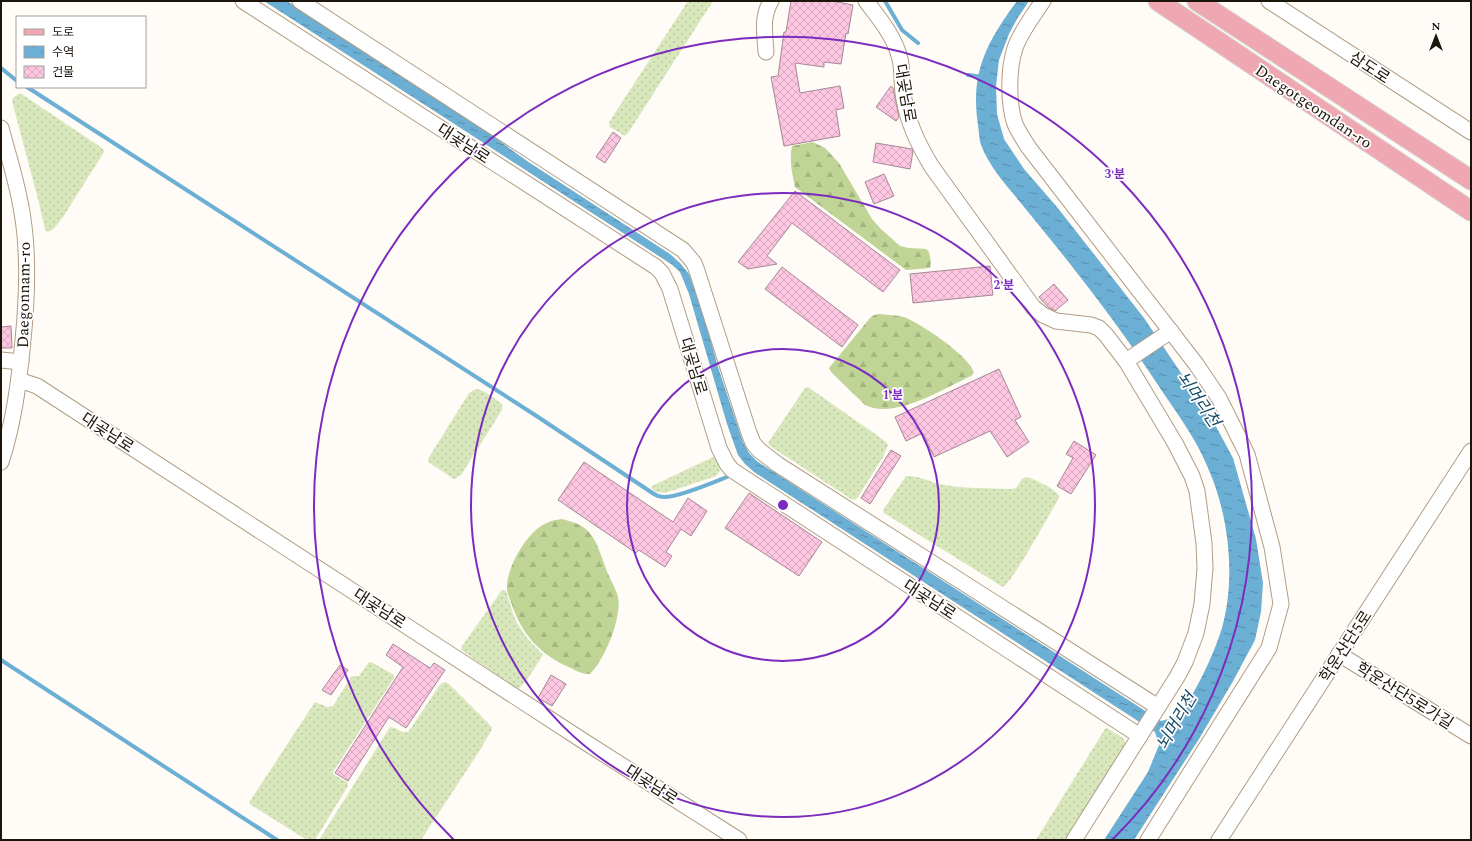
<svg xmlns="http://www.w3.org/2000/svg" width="1472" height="841" font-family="Spectral,'Noto Sans KR',serif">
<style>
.grass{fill:url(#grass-dots)}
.forest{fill:url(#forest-firs)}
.water{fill:url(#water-ripples)}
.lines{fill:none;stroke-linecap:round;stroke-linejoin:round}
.stream{stroke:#6cafd5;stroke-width:4}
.building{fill:url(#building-cross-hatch);stroke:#a58795}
.minor-casing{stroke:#b19d85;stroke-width:17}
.major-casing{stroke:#d6d5d3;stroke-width:21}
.minor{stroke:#fff;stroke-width:15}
.major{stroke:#efa7b2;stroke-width:19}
.ring{fill:none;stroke:#7b2cbf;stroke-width:2}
.labels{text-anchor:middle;stroke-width:3.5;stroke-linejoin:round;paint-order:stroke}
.street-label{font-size:16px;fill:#1c150b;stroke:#fff}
.water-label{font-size:17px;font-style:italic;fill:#174d67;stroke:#fff}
.centre{fill:#7b2cbf;stroke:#fff;stroke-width:2}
.ring-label{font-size:12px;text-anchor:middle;font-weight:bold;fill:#7b2cbf;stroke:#fff;stroke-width:3.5;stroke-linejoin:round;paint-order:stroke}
</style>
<defs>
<pattern id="grass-dots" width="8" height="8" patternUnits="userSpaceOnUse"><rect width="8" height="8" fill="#d9e7bd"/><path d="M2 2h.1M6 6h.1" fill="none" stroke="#bac5a1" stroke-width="1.8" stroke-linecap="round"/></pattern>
<pattern id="forest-firs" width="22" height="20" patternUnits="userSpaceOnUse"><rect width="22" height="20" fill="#c0d595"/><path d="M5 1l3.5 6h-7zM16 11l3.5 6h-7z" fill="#a4b67f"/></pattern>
<pattern id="water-ripples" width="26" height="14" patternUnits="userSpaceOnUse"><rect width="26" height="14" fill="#6cafd5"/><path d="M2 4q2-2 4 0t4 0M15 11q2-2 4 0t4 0" fill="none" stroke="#588dab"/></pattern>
<pattern id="building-cross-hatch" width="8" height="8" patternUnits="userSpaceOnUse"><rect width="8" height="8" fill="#fdc7e2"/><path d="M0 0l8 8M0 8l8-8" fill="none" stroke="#d8aac1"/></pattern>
</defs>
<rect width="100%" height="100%" fill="#fffbf6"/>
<!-- grass -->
<g class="grass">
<path d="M 688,1 L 713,1 L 628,133 L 625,136 L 610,127 L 609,123 L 611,119 Z"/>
<path d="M 20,93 L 99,146 L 103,149 L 104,152 L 63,217 C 59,222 54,231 47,232 L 45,229 L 38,199 L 12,101 L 13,98 Z"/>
<path d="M 808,387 L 885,441 L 888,445 L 883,457 L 858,497 L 855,500 L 851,499 L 770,446 L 768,443 L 805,388 Z"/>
<path d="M 476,389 C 484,389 495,399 502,404 L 502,410 L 461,475 L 455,479 L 452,478 L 430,463 L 428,461 L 428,459 L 469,393 Z"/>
<path d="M 713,457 L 717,461 L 720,471 L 716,476 L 665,493 L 656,492 L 651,488 L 652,486 Z"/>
<path d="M 906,476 C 917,475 928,481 939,484 C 963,489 988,488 1012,489 L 1016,488 L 1022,479 L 1026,477 C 1037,480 1051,487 1059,495 L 1058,500 C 1050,513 1012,583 1003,587 L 884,513 L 883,510 Z"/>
<path d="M 502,590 L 506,591 L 513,614 L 517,623 L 527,638 L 543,655 L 526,681 L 519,688 L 514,687 L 461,650 L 462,646 Z"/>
<path d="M 369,662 L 371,662 L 394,675 L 394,678 L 333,772 L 333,774 L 348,783 L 348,786 L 315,840 L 307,840 L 253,806 L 250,804 L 250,801 L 315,702 L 328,707 L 333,706 L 351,677 L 352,676 L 359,676 Z"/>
<path d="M 446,682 L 449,684 L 489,724 L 492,728 L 491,731 L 480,750 L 421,840 L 319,840 L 390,727 C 398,727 401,735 409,731 L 439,686 L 442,683 Z"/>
<path d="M 1107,728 L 1120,736 L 1125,740 L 1125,744 L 1092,799 L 1066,840 L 1036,840 L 1105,729 Z"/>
</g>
<!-- forest -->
<g class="forest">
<path d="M 813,142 L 825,148 L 839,163 L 872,219 L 881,229 L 900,246 L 909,248 L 926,249 L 929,252 L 931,262 L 930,268 L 906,270 L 795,187 C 792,173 789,160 792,146 Z"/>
<path d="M 879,314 C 887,315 896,315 904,317 C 920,323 971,357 974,373 L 971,376 C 943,389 894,420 865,405 L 831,372 L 829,368 L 870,318 L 874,315 Z"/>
<path d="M 562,519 C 593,526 595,539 605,566 C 608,576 615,586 618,597 C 622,618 605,659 590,674 C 581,675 572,668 564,665 C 538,652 521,632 512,605 C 510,600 508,595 507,590 C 506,575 515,557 523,545 C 534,530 543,521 562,519 Z"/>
</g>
<!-- water -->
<path class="water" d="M 264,1 L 287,1 L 490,134 L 527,161 L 670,254 L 680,263 L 689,274 L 701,305 L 718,367 L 743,442 L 749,453 L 758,462 L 1161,721 L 1179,716 C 1196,691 1213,657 1222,628 C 1236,578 1229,515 1208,468 C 1197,441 1179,416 1162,391 C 1130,342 1095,295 1059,250 C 1046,234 1033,218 1020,202 C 1006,185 989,166 981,145 C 979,139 979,131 978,125 C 970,72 987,42 1017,1 L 1029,1 L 1017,19 L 1009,34 L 999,60 L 996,86 L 997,114 L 1004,139 L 1024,169 L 1057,207 L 1144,318 L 1212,419 L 1233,458 L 1256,539 L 1263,583 L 1261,612 L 1255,640 L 1232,683 L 1199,739 L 1134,840 L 1104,840 L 1148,772 L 1159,745 L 1155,732 L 754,472 L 745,464 L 738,455 L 727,424 L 689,294 L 680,272 L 671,264 Z"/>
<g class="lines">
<!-- stream -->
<g class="stream">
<path d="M 885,1 L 902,30 L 918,43"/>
<path d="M 1,68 L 17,81"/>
<path d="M 968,75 L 983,77"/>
<path d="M 27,87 L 535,415 L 654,494 C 657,496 659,497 663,497 C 677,498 712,483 727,477"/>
<path d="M 1,660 L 277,840"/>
</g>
</g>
<!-- building -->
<g class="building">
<path d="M 791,1 L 832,1 L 853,5 L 848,34 L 846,33 L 841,64 L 824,62 L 824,67 L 795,63 L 800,93 L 840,86 L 844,108 L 836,110 L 840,136 L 784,146 L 771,77 L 778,76 L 784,32 L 786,32 Z"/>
<path d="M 891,86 L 893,88 L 899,117 L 896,121 L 876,107 Z"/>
<path d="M 613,132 L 621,138 L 605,163 L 596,157 Z"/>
<path d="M 876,143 L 912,149 L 913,151 L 910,169 L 873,162 Z"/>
<path d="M 884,174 L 894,196 L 874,204 L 865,182 Z"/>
<path d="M 795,191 L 900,270 L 883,292 L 792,223 L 767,256 L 777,264 L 748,269 L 738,262 Z"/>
<path d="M 990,266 L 993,295 L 913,303 L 910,274 Z"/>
<path d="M 782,267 L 858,325 L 842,347 L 765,289 Z"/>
<path d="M 1054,284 L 1068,300 L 1055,311 L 1048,307 L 1039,297 Z"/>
<path d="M 11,326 L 12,348 L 1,348 L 1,327 Z"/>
<path d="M 999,369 L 1021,417 L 1015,420 L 1029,442 L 1007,457 L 990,431 L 934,457 L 923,433 L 906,441 L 895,417 Z"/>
<path d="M 1074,441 L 1096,455 L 1071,494 L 1057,486 L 1073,458 L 1066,454 Z"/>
<path d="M 891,450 L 901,456 L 870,504 L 861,498 Z"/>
<path d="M 584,462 L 673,522 L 688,498 L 707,511 L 691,536 L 681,529 L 666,552 L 672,556 L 665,567 L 639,550 L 636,553 L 558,500 Z"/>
<path d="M 749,493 L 822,542 L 799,576 L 725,528 Z"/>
<path d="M 393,644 L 430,668 L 434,663 L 445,670 L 406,728 L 389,717 L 348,781 L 335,773 L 403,667 L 386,655 Z"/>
<path d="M 340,665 L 348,670 L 331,695 L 322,690 Z"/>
<path d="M 551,675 L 566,684 L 552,706 L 538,698 Z"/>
</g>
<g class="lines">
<!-- minor casing -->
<g class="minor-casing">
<g id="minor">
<path d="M 243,1 L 656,267 L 662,273 L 670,289 L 719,448 L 727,464 L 732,470 L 1140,736"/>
<path d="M 300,1 L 683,250 L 694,263 L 697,271 L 749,433 L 753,443 L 759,450 L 777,464 L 1158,707"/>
<path d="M 866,1 C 879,18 895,37 900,59 C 903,72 901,86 904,99 C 908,124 919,146 932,167 L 1033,307 L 1043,315 L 1056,321 L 1091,325 L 1099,328 L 1106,335 L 1126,361 L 1175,443 L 1192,476 L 1197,491 L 1204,543 L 1205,568 L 1202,604 L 1196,633 L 1185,662 L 1177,677 L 1074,840"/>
<path d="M 1043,1 C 1033,16 1021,31 1015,48 C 1008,70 1008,103 1015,124 C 1019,133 1024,140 1029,148 L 1196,364 L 1219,398 L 1247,454 L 1272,547 L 1281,604 L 1269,648 L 1148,840"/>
<path d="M 1269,1 L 1471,132"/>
<path d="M 766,52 C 765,34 761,18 771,1"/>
<path d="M 1,128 C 9,158 19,188 23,219 C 29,259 27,300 23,340 C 19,382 14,422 1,462"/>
<path d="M 1,360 L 21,362"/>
<path d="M 1126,361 L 1171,331"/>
<path d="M 19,380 L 37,386 L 585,742 L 739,840"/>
<path d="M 1339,654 L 1471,736"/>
<path d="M 1219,840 L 1471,451"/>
</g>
</g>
<!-- major casing -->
<g class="major-casing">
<g id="major">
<path d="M 1158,1 L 1471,211"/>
<path d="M 1197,1 L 1471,180"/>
</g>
</g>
<!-- minor -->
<use href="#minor" class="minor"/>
<!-- major -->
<use href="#major" class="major"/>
</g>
<!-- distance rings -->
<g class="ring">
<circle cx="783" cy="505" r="156"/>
<circle cx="783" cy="505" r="312"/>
<path d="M454 840A469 469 0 1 1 1112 840"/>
</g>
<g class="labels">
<!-- street labels -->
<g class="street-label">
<text transform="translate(1370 67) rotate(33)" y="6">삼도로</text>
<text transform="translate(906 93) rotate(80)" y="6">대곶남로</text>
<text transform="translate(1314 106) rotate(34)" y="6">Daegotgeomdan-ro</text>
<text transform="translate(464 143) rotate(33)" y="6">대곶남로</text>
<text transform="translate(23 295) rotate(-89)" y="6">Daegonnam-ro</text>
<text transform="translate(694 366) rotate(73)" y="6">대곶남로</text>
<text transform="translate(108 432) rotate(33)" y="6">대곶남로</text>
<text transform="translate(930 599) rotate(33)" y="6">대곶남로</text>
<text transform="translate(380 608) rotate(33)" y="6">대곶남로</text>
<text transform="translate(1345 646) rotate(-57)" y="6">학운산단5로</text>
<text transform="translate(1405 695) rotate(32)" y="6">학운산단5로가길</text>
<text transform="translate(652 784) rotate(33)" y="6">대곶남로</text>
</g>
<!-- water labels -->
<g class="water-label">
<text transform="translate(1199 399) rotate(56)" y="6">뇌머리천</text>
<text transform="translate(1176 721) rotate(-60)" y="6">뇌머리천</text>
</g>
</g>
<circle cx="783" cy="505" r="6" class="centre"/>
<g class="ring-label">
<text x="1115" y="178">3 분</text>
<text x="1004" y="289">2 분</text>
<text x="893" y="399">1 분</text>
</g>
<!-- border -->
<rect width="1472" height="841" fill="none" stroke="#1c150b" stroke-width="4"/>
<!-- legend -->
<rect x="16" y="16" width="130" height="72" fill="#ffffff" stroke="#a4a19d"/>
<rect x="24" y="29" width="20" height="6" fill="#efa7b2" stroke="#a4a19d"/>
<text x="52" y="36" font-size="12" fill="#1c150b">도로</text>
<rect x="24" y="46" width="20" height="12" fill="url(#water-ripples)" stroke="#a4a19d"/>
<text x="52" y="56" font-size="12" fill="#1c150b">수역</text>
<rect x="24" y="66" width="20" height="12" fill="url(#building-cross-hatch)" stroke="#a4a19d"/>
<text x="52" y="76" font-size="12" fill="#1c150b">건물</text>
<!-- north arrow -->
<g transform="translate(1436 36)" stroke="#ffffff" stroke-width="3" paint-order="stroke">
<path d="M0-3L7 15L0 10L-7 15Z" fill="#1c150b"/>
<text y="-6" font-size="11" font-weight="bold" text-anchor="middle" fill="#1c150b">N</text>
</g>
</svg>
